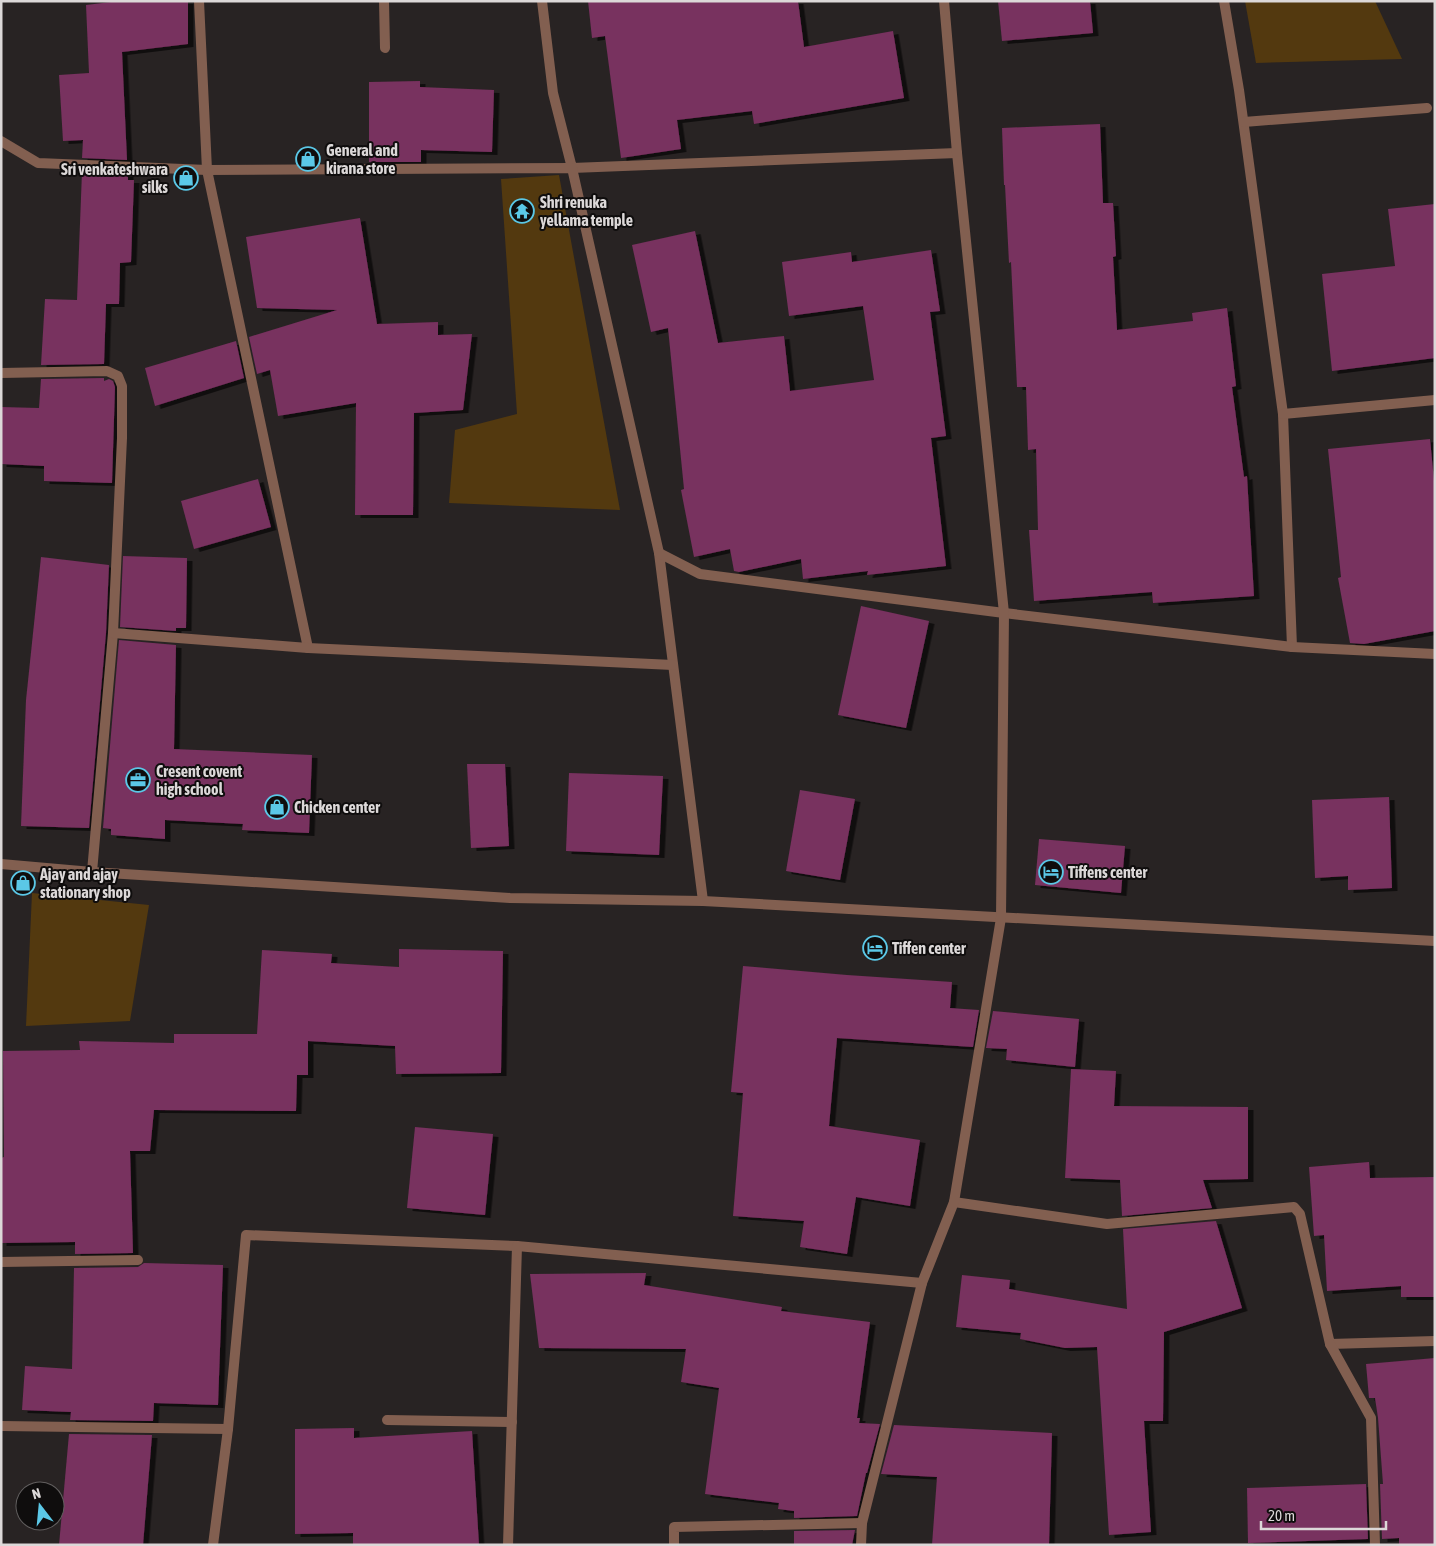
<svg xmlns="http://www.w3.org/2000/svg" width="1436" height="1546" font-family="'Asap Condensed',sans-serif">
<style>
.green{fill:#53390f}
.building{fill:#78305f;filter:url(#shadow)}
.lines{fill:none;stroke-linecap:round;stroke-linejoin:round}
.street{stroke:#825f50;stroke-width:10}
.labels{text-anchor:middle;stroke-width:4;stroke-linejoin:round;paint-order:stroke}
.poi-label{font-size:16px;font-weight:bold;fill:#dcd8d8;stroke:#0f0d0d;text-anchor:start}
</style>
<defs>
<filter id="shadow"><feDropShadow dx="5.5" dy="3" stdDeviation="0" flood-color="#0009"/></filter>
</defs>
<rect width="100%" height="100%" fill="#282323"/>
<!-- green -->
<g class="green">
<path d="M 1245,1 L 1375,1 L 1402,59 L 1256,63 Z"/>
<path d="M 559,175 L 620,510 L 449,503 L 455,430 L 517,414 L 501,179 Z"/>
<path d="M 32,893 L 149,905 L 130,1021 L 26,1026 Z"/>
</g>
<!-- building -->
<g class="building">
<path d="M 119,1 L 188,1 L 188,44 L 122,52 L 127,160 L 82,158 L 83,140 L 63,141 L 59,75 L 89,73 L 86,5 Z"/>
<path d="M 588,1 L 798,1 L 804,47 L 893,31 L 904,98 L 754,124 L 752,111 L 677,120 L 681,149 L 621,158 L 605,36 L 592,38 Z"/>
<path d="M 998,1 L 1090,1 L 1093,33 L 1002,41 Z"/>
<path d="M 420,81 L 420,87 L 494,90 L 492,152 L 421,150 L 421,162 L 369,162 L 369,82 Z"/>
<path d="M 1100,124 L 1103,203 L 1113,203 L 1116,256 L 1113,257 L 1117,330 L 1193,321 L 1192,313 L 1227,308 L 1236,386 L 1232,387 L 1244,477 L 1247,476 L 1254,596 L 1153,603 L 1152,592 L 1034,601 L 1029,530 L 1038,530 L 1036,449 L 1028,450 L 1026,387 L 1017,387 L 1011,262 L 1009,263 L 1005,185 L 1004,185 L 1002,128 Z"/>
<path d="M 82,172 L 128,174 L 128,180 L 134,180 L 131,262 L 120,263 L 119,304 L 106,304 L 104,364 L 41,365 L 45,299 L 77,300 Z"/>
<path d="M 1435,204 L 1435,358 L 1332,371 L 1322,274 L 1395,266 L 1388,209 Z"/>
<path d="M 360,218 L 377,324 L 438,322 L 438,335 L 472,334 L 463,410 L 414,413 L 413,515 L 355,515 L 356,403 L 278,416 L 270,370 L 257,374 L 249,337 L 337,310 L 257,308 L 246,237 Z"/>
<path d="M 695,231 L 718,343 L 784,336 L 790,391 L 874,380 L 863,306 L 789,316 L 782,262 L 851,252 L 852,262 L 931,250 L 940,311 L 930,312 L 946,436 L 931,438 L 946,566 L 867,575 L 868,571 L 803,579 L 801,559 L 739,572 L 734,571 L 730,549 L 694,557 L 681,490 L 684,489 L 668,328 L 651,332 L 632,245 Z"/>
<path d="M 236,341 L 244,378 L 155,406 L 145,368 Z"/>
<path d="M 104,378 L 104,381 L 109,379 L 113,381 L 115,387 L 112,483 L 44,481 L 44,466 L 1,464 L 1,407 L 39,408 L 41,379 Z"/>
<path d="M 1430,439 L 1435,491 L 1435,631 L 1364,644 L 1350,643 L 1338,578 L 1341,577 L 1328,449 Z"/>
<path d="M 258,479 L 271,527 L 194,549 L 181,501 Z"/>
<path d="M 123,556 L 187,558 L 186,628 L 176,628 L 176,631 L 120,627 Z"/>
<path d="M 41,557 L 109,565 L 106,633 L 89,828 L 21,826 L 26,700 Z"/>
<path d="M 861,606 L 929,621 L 906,728 L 838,715 Z"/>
<path d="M 119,640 L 176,645 L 174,749 L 312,755 L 309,833 L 242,830 L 243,824 L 165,820 L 165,839 L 111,835 L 111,829 L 103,828 Z"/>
<path d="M 467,764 L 505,764 L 509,846 L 471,848 Z"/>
<path d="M 569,773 L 663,776 L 659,855 L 566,851 Z"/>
<path d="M 800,790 L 855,799 L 840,880 L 786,871 Z"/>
<path d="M 1389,797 L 1392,888 L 1348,890 L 1348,876 L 1315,878 L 1312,800 Z"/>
<path d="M 1039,839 L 1125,846 L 1121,893 L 1035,885 Z"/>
<path d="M 399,949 L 503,951 L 501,1073 L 396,1074 L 395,1046 L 308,1041 L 308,1075 L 297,1075 L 296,1111 L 154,1110 L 150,1151 L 130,1151 L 133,1253 L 75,1254 L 75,1242 L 1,1243 L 1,1158 L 4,1157 L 3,1051 L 80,1050 L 79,1041 L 174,1043 L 174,1034 L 257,1034 L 262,950 L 332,954 L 331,963 L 399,967 Z"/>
<path d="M 743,966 L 847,975 L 952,982 L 950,1008 L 979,1010 L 973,1047 L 837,1038 L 829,1126 L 920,1140 L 910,1206 L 856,1197 L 847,1254 L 800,1247 L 804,1221 L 733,1216 L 743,1093 L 731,1092 Z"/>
<path d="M 993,1011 L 1079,1019 L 1075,1067 L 1006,1060 L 1007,1049 L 986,1048 Z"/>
<path d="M 1071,1069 L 1116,1071 L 1114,1106 L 1248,1107 L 1248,1179 L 1203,1180 L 1212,1208 L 1122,1216 L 1120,1180 L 1065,1178 Z"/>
<path d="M 415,1127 L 493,1134 L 485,1215 L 407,1208 Z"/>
<path d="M 1369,1162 L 1370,1178 L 1435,1177 L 1435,1297 L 1401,1297 L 1401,1286 L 1327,1291 L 1324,1235 L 1314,1236 L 1309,1167 Z"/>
<path d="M 1216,1221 L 1242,1308 L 1164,1332 L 1163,1421 L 1144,1421 L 1151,1532 L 1109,1535 L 1097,1347 L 1065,1348 L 1020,1339 L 1021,1333 L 956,1327 L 962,1275 L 1010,1280 L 1009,1289 L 1127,1309 L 1123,1229 Z"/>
<path d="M 144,1263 L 223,1265 L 218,1405 L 154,1403 L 153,1421 L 70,1420 L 71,1412 L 22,1410 L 25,1366 L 72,1369 L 74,1268 L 138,1267 Z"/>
<path d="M 646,1273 L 644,1285 L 782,1307 L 781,1311 L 870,1322 L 857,1418 L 860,1418 L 859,1423 L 880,1424 L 867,1473 L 866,1473 L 857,1516 L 794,1518 L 794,1511 L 778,1509 L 779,1503 L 705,1494 L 719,1388 L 681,1382 L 686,1349 L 539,1348 L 530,1274 Z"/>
<path d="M 1435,1358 L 1435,1545 L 1399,1545 L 1399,1538 L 1382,1539 L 1380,1484 L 1383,1484 L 1378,1418 L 1375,1398 L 1369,1398 L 1366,1364 Z"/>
<path d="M 894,1425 L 1052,1433 L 1049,1545 L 932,1545 L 937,1477 L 881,1474 Z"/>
<path d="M 354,1428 L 354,1438 L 472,1431 L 479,1545 L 353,1545 L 353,1533 L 295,1534 L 295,1429 Z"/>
<path d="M 69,1434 L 152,1435 L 143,1545 L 59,1545 Z"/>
<path d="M 1366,1484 L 1368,1539 L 1248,1543 L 1247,1488 Z"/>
<path d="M 855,1530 L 852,1545 L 794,1545 L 794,1531 Z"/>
</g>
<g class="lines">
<!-- street -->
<g class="street">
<path d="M 199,1 L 207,170 L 308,648"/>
<path d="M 384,1 L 385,48"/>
<path d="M 542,1 L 553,93 L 572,168 L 957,153"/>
<path d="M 1224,1 L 1239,90 L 1283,414 L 1292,647"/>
<path d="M 1244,122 L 1427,108"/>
<path d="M 1,141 L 38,163 L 207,170 L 572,168 L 659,553 L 703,901"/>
<path d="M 1,373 L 107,371 L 118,376 L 122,386 L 122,438 L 113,633 L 92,872"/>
<path d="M 1283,414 L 1435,400"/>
<path d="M 659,553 L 700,574 L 1004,613 L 1292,647 L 1435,654"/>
<path d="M 113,633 L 308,648 L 673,665"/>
<path d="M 1,864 L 92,872 L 510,898 L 703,901 L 1435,941"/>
<path d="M 954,1202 L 1107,1224 L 1294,1207 L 1300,1214 L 1330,1344 L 1435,1341"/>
<path d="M 1,1262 L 138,1260"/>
<path d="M 1330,1344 L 1371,1418 L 1375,1545"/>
<path d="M 387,1420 L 512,1422"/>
<path d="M 1,1426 L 228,1429"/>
<path d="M 213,1545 L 228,1429 L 246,1235 L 517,1246"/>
<path d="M 508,1545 L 517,1246 L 922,1283"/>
<path d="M 674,1545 L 674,1527 L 862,1523"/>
<path d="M 861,1545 L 862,1523 L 922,1283 L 954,1202 L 1001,918 L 1004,613 L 957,153 L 944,1"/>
</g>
</g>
<!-- icons -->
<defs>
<g id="shop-ring" transform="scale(1.25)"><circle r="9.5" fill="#0f0d0d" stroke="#5bc8e7" stroke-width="1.5"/><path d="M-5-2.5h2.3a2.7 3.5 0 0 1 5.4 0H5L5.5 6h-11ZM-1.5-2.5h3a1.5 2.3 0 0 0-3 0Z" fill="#5bc8e7"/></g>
<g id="temple-ring" transform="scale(1.25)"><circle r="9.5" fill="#0f0d0d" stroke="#5bc8e7" stroke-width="1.5"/><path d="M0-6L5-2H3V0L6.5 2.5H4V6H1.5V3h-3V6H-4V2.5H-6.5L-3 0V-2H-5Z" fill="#5bc8e7"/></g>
<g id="office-ring" transform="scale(1.25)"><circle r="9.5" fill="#0f0d0d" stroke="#5bc8e7" stroke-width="1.5"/><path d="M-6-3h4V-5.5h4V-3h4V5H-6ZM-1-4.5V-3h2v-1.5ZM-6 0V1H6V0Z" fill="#5bc8e7"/></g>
<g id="hotel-ring" transform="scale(1.25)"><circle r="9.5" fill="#0f0d0d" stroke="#5bc8e7" stroke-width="1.5"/><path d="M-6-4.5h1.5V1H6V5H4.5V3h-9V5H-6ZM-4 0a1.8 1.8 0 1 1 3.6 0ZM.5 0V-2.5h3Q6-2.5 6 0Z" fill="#5bc8e7"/></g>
</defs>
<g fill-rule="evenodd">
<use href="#shop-ring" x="308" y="159"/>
<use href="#shop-ring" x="186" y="178"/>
<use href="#temple-ring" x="522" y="211"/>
<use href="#office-ring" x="138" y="780"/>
<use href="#shop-ring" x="277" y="807"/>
<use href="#hotel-ring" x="1051" y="872"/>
<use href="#shop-ring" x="23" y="883"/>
<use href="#hotel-ring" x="875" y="948"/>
</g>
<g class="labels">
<!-- poi labels -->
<g class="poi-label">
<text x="326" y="156">General and<tspan x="326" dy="18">kirana store</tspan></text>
<text x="168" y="175" text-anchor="end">Sri venkateshwara<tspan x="168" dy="18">silks</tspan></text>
<text x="540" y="208">Shri renuka<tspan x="540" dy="18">yellama temple</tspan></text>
<text x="156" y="777">Cresent covent<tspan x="156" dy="18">high school</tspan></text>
<text x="294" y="813">Chicken center</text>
<text x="1068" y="878">Tiffens center</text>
<text x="40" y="880">Ajay and ajay<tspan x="40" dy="18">stationary shop</tspan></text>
<text x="892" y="954">Tiffen center</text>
</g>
</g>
<!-- border -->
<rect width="1436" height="1546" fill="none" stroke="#dcd8d8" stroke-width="5"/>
<!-- north arrow -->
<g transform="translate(40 1506) rotate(344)"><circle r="24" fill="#0f0d0d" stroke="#615e5e"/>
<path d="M0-4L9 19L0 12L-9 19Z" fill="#5bc8e7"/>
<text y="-8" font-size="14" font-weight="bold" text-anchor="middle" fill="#dcd8d8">N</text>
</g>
<!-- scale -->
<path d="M1261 1521v8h125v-8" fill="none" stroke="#dcd8d8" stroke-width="2.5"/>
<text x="1268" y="1521" font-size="15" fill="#dcd8d8" stroke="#0f0d0d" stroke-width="4" paint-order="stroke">20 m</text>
</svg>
